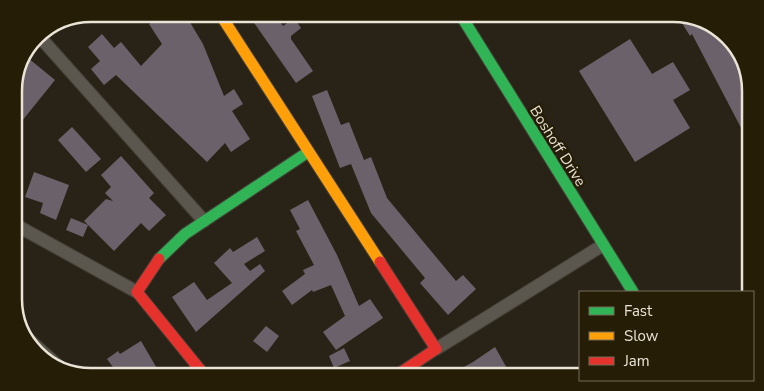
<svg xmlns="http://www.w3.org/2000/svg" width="764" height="391" font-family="'Nunito Sans',sans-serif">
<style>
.building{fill:#6b616a}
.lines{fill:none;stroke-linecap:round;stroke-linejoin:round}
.street-casing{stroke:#444037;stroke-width:14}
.fast-casing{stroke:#444037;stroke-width:13}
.slow-casing{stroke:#444037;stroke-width:13}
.jam-casing{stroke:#444037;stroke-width:13}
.street{stroke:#5c574e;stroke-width:12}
.fast{stroke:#30b455;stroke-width:11}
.slow{stroke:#ff9f0a;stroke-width:11}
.jam{stroke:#e5322d;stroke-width:11}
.labels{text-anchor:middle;stroke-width:5;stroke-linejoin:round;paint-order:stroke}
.street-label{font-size:15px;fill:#eae4d7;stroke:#261d07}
.rim{fill:none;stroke:#eae4d7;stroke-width:2.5}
</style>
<rect width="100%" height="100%" fill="#292317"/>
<!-- building -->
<g class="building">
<path d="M 166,14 L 185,14 L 203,44 L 224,96 L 234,89 L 243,104 L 232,111 L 250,139 L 231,152 L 225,143 L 207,162 L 116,75 L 104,85 L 91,69 L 100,61 L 88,47 L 102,34 L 114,48 L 121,42 L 141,66 L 162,44 L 149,24 Z"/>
<path d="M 261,14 L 275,14 L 283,26 L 294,18 L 301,28 L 291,36 L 291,39 L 313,71 L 296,83 L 252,20 Z"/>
<path d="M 677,15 L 707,22 L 734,44 L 750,82 L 750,145 L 692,34 L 690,36 Z"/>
<path d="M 630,39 L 652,74 L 673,62 L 690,90 L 673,100 L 690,128 L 635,162 L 579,71 Z"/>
<path d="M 28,58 L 55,80 L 22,121 L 14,115 L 14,86 Z"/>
<path d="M 327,90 L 341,125 L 349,122 L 364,160 L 371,157 L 387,198 L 456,281 L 463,275 L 476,289 L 448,315 L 420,283 L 425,278 L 371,213 L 351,164 L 340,168 L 312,96 Z"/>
<path d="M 72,127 L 101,159 L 86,172 L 58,140 Z"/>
<path d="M 121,156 L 154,193 L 149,198 L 166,215 L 149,231 L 141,223 L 114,251 L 84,221 L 106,199 L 113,201 L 105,193 L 111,187 L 101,175 Z"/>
<path d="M 34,172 L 69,185 L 56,220 L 40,213 L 43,203 L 25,197 Z"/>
<path d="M 308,200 L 337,255 L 359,306 L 370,299 L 383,318 L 336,350 L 323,332 L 345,316 L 331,285 L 313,292 L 312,290 L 292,305 L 282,291 L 305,274 L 303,270 L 314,265 L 296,231 L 300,229 L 290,210 Z"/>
<path d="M 71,218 L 88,225 L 83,237 L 66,230 Z"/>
<path d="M 257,237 L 265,251 L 244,264 L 250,271 L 260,264 L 265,271 L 196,332 L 172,297 L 194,282 L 207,300 L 232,283 L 214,263 L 230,248 L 233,252 Z"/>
<path d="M 266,326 L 279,336 L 267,352 L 253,341 Z"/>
<path d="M 141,341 L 162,377 L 138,377 L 134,370 L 120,377 L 107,359 L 118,351 L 120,354 Z"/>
<path d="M 495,347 L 512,377 L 446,377 L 473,362 Z"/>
<path d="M 344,348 L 350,361 L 334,368 L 329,356 Z"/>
</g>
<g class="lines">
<!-- street casing -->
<g class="street-casing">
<g id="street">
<path d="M 39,36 L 204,221"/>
<path d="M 14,224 L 137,292"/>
<path d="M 26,337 L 64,371"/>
<path d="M 436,349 L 603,245"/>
</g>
</g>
<!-- fast casing -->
<g class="fast-casing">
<g id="fast">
<path d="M 460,14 L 633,292"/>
<path d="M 159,259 L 185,234 L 308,152"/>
</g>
</g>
<!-- slow casing -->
<g class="slow-casing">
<path id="slow" d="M 220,14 L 380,262"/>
</g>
<!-- jam casing -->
<g class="jam-casing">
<g id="jam">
<path d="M 159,259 L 137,292 L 206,377"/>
<path d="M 380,262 L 436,349 L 394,377"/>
</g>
</g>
<!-- street -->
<use href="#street" class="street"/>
<!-- fast -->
<use href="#fast" class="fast"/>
<!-- slow -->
<use href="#slow" class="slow"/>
<!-- jam -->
<use href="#jam" class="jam"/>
</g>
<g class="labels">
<!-- street labels -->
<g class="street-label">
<text transform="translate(558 146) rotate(58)" y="5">Boshoff Drive</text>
</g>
</g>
<!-- crop -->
<path d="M0 0H764V391H0ZM91 22H673A69 69 0 0 1 742 91V299A69 69 0 0 1 673 368H91A69 69 0 0 1 22 299V91A69 69 0 0 1 91 22Z" fill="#261d07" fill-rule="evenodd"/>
<path class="rim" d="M91 22H673A69 69 0 0 1 742 91V299A69 69 0 0 1 673 368H91A69 69 0 0 1 22 299V91A69 69 0 0 1 91 22Z"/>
<!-- legend -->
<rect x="579" y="291" width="175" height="90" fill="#261d07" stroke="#746d5a"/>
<rect x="589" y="307" width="25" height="8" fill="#30b455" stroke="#746d5a"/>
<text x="624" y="316" font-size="15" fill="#eae4d7">Fast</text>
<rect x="589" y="332" width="25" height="8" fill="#ff9f0a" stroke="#746d5a"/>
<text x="624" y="341" font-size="15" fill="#eae4d7">Slow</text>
<rect x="589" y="357" width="25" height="8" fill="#e5322d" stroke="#746d5a"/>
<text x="624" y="366" font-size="15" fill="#eae4d7">Jam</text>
</svg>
